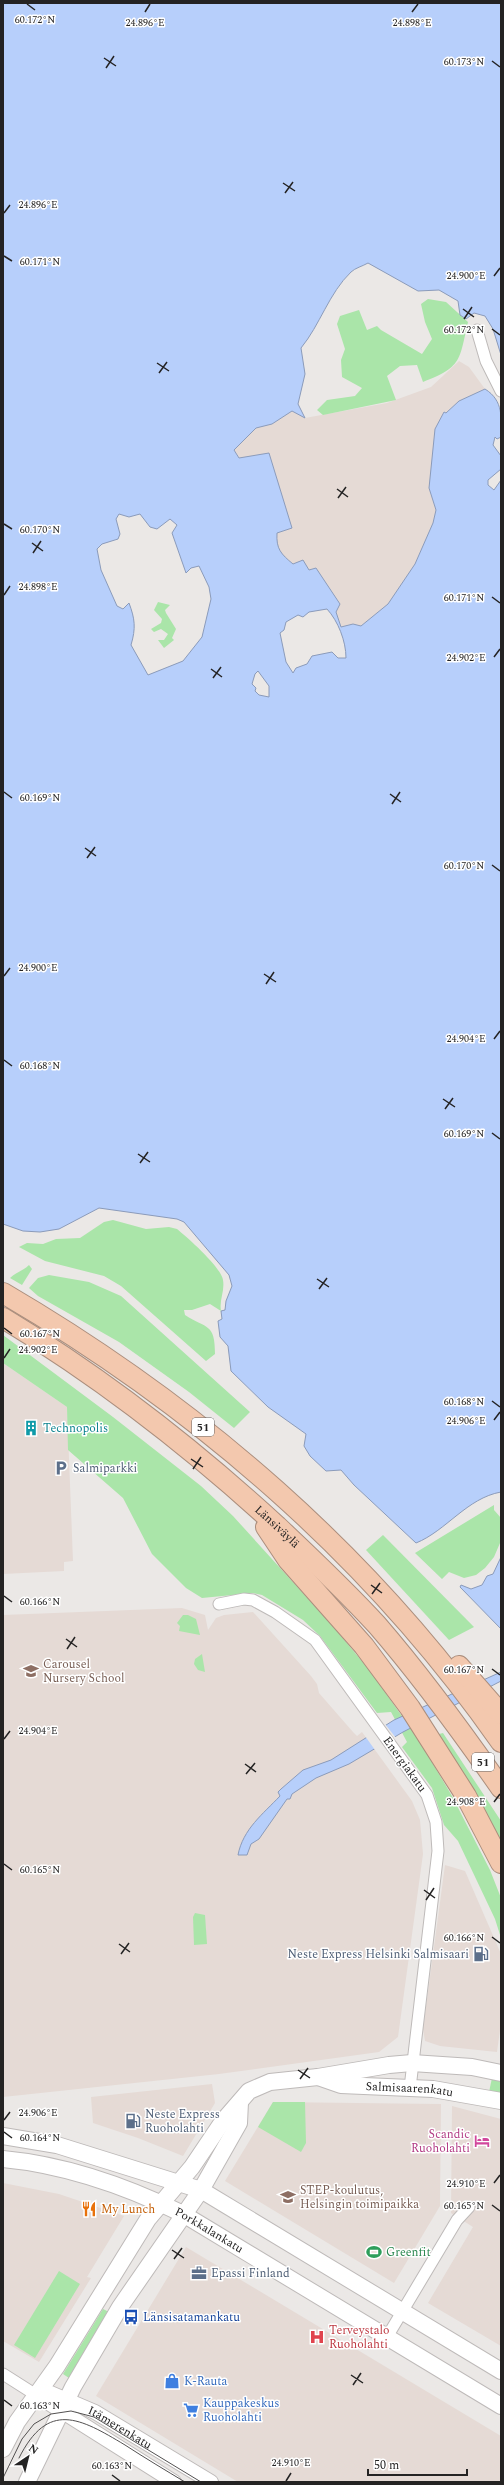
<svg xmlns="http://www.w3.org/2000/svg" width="504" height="2485" font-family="Spectral,serif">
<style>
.built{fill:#e5dad5}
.green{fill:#aae5a9}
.water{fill:#b7cffb;stroke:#8b9bba;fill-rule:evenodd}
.pier{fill:#ebe8e6}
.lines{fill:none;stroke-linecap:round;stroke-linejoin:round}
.minor-casing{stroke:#bebab9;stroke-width:13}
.tertiary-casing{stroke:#bebab9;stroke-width:16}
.secondary-casing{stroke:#bebab9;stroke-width:18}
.motorway-casing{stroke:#ab8e7d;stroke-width:22}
.minor{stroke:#fff;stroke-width:11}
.tertiary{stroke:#fff;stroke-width:14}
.secondary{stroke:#fff;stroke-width:16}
.motorway{stroke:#f3c8ae;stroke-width:20}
.tram{stroke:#535151;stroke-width:1}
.ticks{fill:none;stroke:#242323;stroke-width:1.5}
.labels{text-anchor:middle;stroke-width:3;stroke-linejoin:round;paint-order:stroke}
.shield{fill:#fff;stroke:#666565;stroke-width:1}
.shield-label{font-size:11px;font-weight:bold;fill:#242323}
.culture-label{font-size:12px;fill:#0d838f;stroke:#fff;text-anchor:start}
.service-label{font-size:12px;fill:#4e5e75;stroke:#fff;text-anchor:start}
.street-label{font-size:12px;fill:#242323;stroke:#fff}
.education-label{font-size:12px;fill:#785e54;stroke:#fff;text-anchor:start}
.hotel-label{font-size:12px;fill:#b23c85;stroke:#fff;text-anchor:end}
.food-label{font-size:12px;fill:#c56008;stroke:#fff;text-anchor:start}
.leisure-label{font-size:12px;fill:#27864d;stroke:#fff;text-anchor:start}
.transit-label{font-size:12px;fill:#164399;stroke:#fff;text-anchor:start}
.health-label{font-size:12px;fill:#be3a42;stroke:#fff;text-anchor:start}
.shop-label{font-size:12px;fill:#366cbe;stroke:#fff;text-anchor:start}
.ticks-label{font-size:10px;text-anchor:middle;fill:#242323;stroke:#fff;stroke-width:3;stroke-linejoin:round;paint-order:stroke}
</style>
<rect width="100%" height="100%" fill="#ebe8e6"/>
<!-- built -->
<g class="built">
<path d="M 459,361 L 469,367 L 485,389 L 459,401 L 446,413 L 444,412 L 441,419 L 429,488 L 436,510 L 433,523 L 415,564 L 388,604 L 361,626 L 353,624 L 341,627 L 336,612 L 340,603 L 316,568 L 309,570 L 293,564 L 280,553 L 276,544 L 277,533 L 292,528 L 234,450 L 256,428 L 272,424 L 292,411 L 305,418 L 387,403 L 431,387 Z"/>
<path d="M 3,1363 L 67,1407 L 73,1561 L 64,1562 L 64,1571 L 3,1574 Z"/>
<path d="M 182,1608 L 205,1615 L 208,1630 L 216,1618 L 224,1615 L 253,1612 L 311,1676 L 317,1684 L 319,1693 L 353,1732 L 357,1736 L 362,1732 L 412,1801 L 420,1820 L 423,1854 L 398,2037 L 379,2052 L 219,2074 L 3,2097 L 3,1615 Z"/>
<path d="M 445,1865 L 465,1871 L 501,1954 L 501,2023 L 497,2052 L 440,2046 L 425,2041 L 423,2029 Z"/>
<path d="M 212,2084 L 215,2103 L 183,2156 L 138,2138 L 93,2123 L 91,2097 Z"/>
<path d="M 273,2102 L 441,2104 L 440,2206 L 394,2283 L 225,2181 Z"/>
<path d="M 452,2106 L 501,2119 L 501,2346 L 428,2303 L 473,2227 L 451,2213 Z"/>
<path d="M 3,2183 L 59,2194 L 124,2216 L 87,2277 L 91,2278 L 39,2362 L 3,2341 Z"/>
<path d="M 186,2247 L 501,2436 L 501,2482 L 238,2482 L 96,2396 Z"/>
</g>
<!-- green -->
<g class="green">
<path d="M 428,299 L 446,302 L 468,322 C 459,361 462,367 423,382 L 417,365 L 400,366 L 387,376 L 396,400 L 323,415 L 317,410 L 327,400 L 355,396 L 362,388 L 342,377 L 341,360 L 345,349 L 337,324 L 340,316 L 359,310 L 367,330 L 377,326 L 381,330 L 422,354 L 432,339 L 425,322 L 421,304 Z"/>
<path d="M 158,602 L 170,605 L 165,610 L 166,613 L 176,629 L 172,638 L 174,640 L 164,648 L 158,640 L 164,640 L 168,634 L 161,629 L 154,632 L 151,629 L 161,623 L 162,619 L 154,610 Z"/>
<path d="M 113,1220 L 146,1229 L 169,1227 L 177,1229 C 188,1238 221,1267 223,1280 C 225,1291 219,1300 221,1311 L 210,1304 L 192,1310 L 184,1310 L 185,1315 C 207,1329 215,1323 215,1354 L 206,1361 L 121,1286 L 104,1276 L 45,1261 L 19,1247 L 27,1243 L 43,1244 L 56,1239 L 80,1238 L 104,1222 Z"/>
<path d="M 29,1265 L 32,1269 L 22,1285 L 10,1278 C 16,1272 23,1271 29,1265 Z"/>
<path d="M 49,1275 L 89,1282 L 121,1296 L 250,1412 L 234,1428 L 189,1392 L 119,1342 L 38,1296 L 29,1288 L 38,1278 Z"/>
<path d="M 3,1335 L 113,1417 L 201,1486 L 233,1516 L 331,1624 L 371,1672 L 420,1742 L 452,1796 L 490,1870 L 501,1898 L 501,1938 L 495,1919 L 458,1841 L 444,1825 L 432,1788 L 402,1747 L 407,1742 L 391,1712 L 377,1713 L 320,1636 L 303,1620 L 262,1595 L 253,1593 L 202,1598 L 186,1588 L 152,1554 L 123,1498 L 68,1450 L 67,1407 L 3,1363 Z"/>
<path d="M 494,1505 L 494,1510 L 501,1518 L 500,1543 L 494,1557 L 485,1568 L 476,1575 L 464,1578 L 449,1572 L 442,1579 L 415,1553 Z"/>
<path d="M 383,1535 L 474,1627 L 449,1640 L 366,1550 Z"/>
<path d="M 183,1615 L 188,1615 L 196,1619 L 200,1635 L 179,1631 L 180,1626 L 177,1623 Z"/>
<path d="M 202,1654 L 205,1672 L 198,1670 L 194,1664 L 195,1659 Z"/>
<path d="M 443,1733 L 501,1821 L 501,1843 L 486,1813 L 439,1734 Z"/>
<path d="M 195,1913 L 205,1915 L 207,1944 L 194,1945 L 193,1917 Z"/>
<path d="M 492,2078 L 501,2080 L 501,2095 L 489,2092 Z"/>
<path d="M 273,2102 L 305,2102 L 306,2143 L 301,2152 L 258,2127 Z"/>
<path d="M 59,2271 L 80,2284 L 35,2358 L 14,2345 Z"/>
<path d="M 103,2309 L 109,2312 L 69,2378 L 63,2374 Z"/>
</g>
<!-- water -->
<g class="water">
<path d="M 3,3 L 501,3 L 501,355 L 493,329 L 485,316 L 474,313 L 466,319 L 460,315 L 458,301 L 439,290 L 418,291 L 368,263 C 363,266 355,268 351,272 C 329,293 320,325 301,348 L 305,374 L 298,404 L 305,418 L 292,411 L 272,424 L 256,428 L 234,450 L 239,458 L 269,453 L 292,528 L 277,533 C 276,549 281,554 293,564 L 303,560 L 309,570 L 316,568 L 340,604 L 336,612 L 341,627 L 353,624 L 361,626 L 388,604 L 415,564 L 433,523 L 436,510 L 429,488 L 435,429 L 444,412 L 446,413 L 459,401 L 485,389 C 504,401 501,418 501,437 L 497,439 L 495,437 L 493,445 L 501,456 L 501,469 L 488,480 L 488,485 L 494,490 L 501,480 L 501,1492 C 467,1498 446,1531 416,1543 L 354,1485 L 341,1470 L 326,1471 L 310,1456 L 304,1446 L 306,1434 L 268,1407 L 231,1371 L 228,1346 L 220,1337 L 218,1321 L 222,1319 L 221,1311 L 225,1310 L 226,1301 L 232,1286 L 229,1275 L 184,1222 L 177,1219 L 99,1208 L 59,1229 L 40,1232 L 23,1231 L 3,1224 ZM 119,514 L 129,517 L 140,514 L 150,527 L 157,529 L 170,519 L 177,525 L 172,533 L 186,573 L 191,568 L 199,566 L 209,587 L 211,599 L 202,637 L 183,661 L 148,675 L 131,645 C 136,628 135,619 129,603 L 123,609 L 117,606 L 101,570 L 97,549 L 102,544 L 118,539 L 120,534 L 116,519 ZM 327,609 C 338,621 346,641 346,658 L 338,658 L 332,652 L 312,656 L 307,664 L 296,668 L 293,673 L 286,662 L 280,633 L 284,630 L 286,622 L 298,615 L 303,617 L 309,612 ZM 258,671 L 269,686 L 269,697 L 259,695 L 255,691 L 256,688 L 252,684 L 255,674 Z"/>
<path d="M 501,1557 L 501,1629 L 460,1587 L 461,1585 L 471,1589 L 482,1585 L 487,1576 L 493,1574 Z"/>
<path d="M 501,1672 L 501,1681 L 403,1732 L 349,1764 L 316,1778 L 292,1794 L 290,1799 L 287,1799 L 259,1839 L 251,1844 L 247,1855 L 238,1855 C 243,1829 263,1814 280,1796 L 278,1792 L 281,1789 L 303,1770 L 331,1760 L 394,1720 Z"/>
</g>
<!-- pier -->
<path class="pier" d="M 385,1724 L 396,1738 L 375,1750 L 365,1736 Z"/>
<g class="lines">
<!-- minor casing -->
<g class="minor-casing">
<g id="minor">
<path d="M 477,330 L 486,361 L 501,391"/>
<path d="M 219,1604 L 244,1599 L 253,1600 L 275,1612 L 315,1640 L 427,1795 L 436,1822 L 438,1851 L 410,2088"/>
<path d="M 387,2337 L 457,2220 L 469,2207"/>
<path d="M 3,2374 L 36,2395"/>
</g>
</g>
<!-- tertiary casing -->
<g class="tertiary-casing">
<g id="tertiary">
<path id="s1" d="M 41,2389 L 95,2412 L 211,2482"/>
<path d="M 36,2395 L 174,2482"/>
</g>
</g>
<!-- secondary casing -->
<g class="secondary-casing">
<g id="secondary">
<path id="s2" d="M 318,2077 L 341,2085 L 433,2089 L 501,2101"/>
<path d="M 3,2136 L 57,2145 L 201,2190 L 501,2371"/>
<path id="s3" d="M 3,2159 C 67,2165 126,2186 183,2214 L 501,2406"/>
<path d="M 3,2449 L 17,2422 L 57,2366 L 148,2219 L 192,2167 L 223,2121 L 249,2091 L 270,2082 L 318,2077 L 389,2065 L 412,2063 L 472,2067 L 501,2073"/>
<path d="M 27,2482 L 73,2387 L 120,2307 L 201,2190 L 239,2123 L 240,2102"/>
</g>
</g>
<!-- motorway casing -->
<g class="motorway-casing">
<g id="motorway">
<path d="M 3,1293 C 198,1407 371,1556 501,1742"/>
<path id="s4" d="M 3,1318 C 101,1377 192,1448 276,1525 C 311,1558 345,1590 377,1625 C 422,1677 462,1732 501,1788"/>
<path d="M 266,1527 L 288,1560 L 364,1646 L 410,1708 L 466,1796 L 501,1863"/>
<path d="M 459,1666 L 501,1714"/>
</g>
</g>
<!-- minor -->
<use href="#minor" class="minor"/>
<!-- tertiary -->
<use href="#tertiary" class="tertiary"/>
<!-- secondary -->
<use href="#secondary" class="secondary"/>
<!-- motorway -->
<use href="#motorway" class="motorway"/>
<!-- tram -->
<g class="tram">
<path d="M 19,2458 C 48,2400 80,2418 125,2445 C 145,2458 165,2470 185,2482"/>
<path d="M 3,2478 L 22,2439 L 34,2424 L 51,2414 L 71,2411 L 94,2417 L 201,2482"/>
</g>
</g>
<!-- ticks -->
<path class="ticks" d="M 27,4 L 35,10M 145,12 L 150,4M 412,12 L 418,4M 104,58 L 116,66M 492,61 L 500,67M 106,68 L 114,56M 283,183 L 295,191M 285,193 L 293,182M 4,213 L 10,205M 4,256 L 12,261M 494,276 L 500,268M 463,309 L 474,317M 464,319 L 472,307M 492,329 L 500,335M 157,363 L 169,371M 159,373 L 167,362M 337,489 L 348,497M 338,498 L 346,487M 4,524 L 12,529M 32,543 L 43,551M 33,553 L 41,541M 4,595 L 10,586M 492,597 L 500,603M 494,657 L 500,649M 211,669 L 222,677M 213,678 L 221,667M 4,792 L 12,798M 390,794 L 401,802M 392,804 L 400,792M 85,848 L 96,856M 87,858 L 95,847M 492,865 L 500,871M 264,974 L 276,982M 4,976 L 10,968M 266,984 L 274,972M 494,1039 L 500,1031M 4,1060 L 12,1066M 443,1099 L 455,1107M 445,1109 L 453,1098M 492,1133 L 500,1139M 138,1154 L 150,1162M 140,1163 L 148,1152M 317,1279 L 329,1287M 319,1289 L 327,1278M 4,1328 L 12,1334M 4,1358 L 10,1349M 492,1401 L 500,1407M 494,1420 L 500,1412M 191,1459 L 203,1467M 193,1469 L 201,1457M 371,1585 L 382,1593M 372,1594 L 380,1583M 4,1596 L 12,1602M 66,1639 L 77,1647M 67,1649 L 75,1637M 492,1669 L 500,1675M 4,1739 L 10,1731M 245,1764 L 256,1772M 246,1774 L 255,1763M 494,1802 L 500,1794M 4,1864 L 12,1870M 424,1890 L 435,1898M 426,1900 L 434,1888M 492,1937 L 500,1943M 119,1944 L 130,1952M 121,1954 L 129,1943M 298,2070 L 310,2078M 300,2079 L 308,2068M 4,2120 L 10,2112M 4,2132 L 12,2138M 494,2183 L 500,2175M 492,2205 L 500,2211M 172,2250 L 184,2258M 174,2259 L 182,2248M 351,2375 L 363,2383M 353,2385 L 361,2373M 4,2400 L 12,2406M 112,2475 L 120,2481M 286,2481 L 291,2473"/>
<!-- icons -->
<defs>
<g id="building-bare" transform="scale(1.2)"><path d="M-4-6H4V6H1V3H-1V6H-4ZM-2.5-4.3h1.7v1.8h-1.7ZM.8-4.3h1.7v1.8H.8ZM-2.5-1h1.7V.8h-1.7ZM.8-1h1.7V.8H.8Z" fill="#0f9aa8" stroke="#fff" stroke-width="2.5" paint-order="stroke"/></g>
<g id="parking-bare" transform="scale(1.2)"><path d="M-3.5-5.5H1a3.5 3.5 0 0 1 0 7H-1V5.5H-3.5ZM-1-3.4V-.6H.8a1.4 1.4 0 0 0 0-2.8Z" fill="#5c6f8a" stroke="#fff" stroke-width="2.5" paint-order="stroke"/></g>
<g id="school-bare" transform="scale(1.2)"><path d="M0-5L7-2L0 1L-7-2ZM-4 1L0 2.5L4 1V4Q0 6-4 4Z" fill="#8d6e63" stroke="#fff" stroke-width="2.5" paint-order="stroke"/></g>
<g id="fuel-bare" transform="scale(1.2)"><path d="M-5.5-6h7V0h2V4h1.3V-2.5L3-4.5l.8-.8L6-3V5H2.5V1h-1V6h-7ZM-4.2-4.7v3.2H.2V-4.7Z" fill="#5c6f8a" stroke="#fff" stroke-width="2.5" paint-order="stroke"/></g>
<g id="hotel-bare" transform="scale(1.2)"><path d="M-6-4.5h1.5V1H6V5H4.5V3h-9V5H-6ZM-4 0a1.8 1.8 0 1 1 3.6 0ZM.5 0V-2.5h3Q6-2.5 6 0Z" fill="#d1479c" stroke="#fff" stroke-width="2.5" paint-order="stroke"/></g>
<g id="restaurant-bare" transform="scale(1.2)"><path d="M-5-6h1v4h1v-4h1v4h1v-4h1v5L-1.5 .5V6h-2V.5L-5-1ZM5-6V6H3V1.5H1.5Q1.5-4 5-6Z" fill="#e8710a" stroke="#fff" stroke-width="2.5" paint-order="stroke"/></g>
<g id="stadium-bare" transform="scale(1.2)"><path d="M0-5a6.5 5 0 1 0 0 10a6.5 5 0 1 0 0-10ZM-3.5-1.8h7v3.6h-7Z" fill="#2e9e5b" stroke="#fff" stroke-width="2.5" paint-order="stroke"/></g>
<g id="office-bare" transform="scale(1.2)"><path d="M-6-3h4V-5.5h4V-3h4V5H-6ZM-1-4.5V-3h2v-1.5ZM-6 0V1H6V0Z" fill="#5c6f8a" stroke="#fff" stroke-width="2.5" paint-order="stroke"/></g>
<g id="bus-bare" transform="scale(1.2)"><path d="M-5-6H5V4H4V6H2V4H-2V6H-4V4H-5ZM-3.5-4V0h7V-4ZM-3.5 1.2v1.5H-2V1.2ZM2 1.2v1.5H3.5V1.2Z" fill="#1a4fb4" stroke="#fff" stroke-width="2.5" paint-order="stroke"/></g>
<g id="hospital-bare" transform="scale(1.2)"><path d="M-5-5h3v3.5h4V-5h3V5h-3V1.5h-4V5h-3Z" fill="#e0444e" stroke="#fff" stroke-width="2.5" paint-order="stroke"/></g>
<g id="shop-bare" transform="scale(1.2)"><path d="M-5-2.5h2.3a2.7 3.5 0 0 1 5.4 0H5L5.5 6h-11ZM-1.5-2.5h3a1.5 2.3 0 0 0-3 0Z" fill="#3f7fe0" stroke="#fff" stroke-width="2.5" paint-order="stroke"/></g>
<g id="supermarket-bare" transform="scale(1.2)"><path d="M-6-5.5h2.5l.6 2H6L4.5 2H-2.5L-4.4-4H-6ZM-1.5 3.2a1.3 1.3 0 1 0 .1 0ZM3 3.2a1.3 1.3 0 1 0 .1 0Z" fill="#3f7fe0" stroke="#fff" stroke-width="2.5" paint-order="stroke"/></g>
</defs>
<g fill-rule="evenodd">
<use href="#building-bare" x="31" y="1428"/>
<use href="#parking-bare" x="61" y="1468"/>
<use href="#school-bare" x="31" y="1671"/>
<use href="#fuel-bare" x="481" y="1954"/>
<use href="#fuel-bare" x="133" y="2121"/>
<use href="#hotel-bare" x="482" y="2141"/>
<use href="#school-bare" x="288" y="2197"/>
<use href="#restaurant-bare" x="89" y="2209"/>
<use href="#stadium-bare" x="374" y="2252"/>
<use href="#office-bare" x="199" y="2273"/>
<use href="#bus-bare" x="131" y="2317"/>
<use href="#hospital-bare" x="317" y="2337"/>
<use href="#shop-bare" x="172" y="2381"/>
<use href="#supermarket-bare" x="191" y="2410"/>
</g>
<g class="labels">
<!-- shield labels -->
<g class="shield">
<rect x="192" y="1418" width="22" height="18" rx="3"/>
<rect x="472" y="1753" width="22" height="18" rx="3"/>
</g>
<g class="shield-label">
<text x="203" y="1431">51</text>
<text x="483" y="1766">51</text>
</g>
<!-- culture labels -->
<g class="culture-label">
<text x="43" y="1432">Technopolis</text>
</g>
<!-- service labels -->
<g class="service-label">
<text x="73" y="1472">Salmiparkki</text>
<text x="469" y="1958" text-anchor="end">Neste Express Helsinki Salmisaari</text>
<text x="145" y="2118">Neste Express<tspan x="145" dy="14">Ruoholahti</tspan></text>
<text x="211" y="2277">Epassi Finland</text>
</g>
<!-- street labels -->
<g class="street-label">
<text dy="4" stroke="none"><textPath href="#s4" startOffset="345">Länsiväylä</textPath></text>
<text transform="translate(405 1764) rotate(54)" y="4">Energiakatu</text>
<text dy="4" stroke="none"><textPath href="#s2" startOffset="93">Salmisaarenkatu</textPath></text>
<text dy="4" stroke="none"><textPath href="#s3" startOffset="220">Porkkalankatu</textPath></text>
<text dy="4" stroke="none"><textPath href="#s1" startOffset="88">Itämerenkatu</textPath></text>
</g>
<!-- education labels -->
<g class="education-label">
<text x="43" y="1668">Carousel<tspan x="43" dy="14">Nursery School</tspan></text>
<text x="300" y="2194">STEP-koulutus,<tspan x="300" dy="14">Helsingin toimipaikka</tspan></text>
</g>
<!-- hotel labels -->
<g class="hotel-label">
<text x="470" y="2138">Scandic<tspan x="470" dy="14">Ruoholahti</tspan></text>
</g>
<!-- food labels -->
<g class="food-label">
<text x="101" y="2213">My Lunch</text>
</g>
<!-- leisure labels -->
<g class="leisure-label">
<text x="386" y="2256">Greenfit</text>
</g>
<!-- transit labels -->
<g class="transit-label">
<text x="143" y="2321">Länsisatamankatu</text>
</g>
<!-- health labels -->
<g class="health-label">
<text x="329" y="2334">Terveystalo<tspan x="329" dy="14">Ruoholahti</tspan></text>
</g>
<!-- shop labels -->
<g class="shop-label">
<text x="184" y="2385">K-Rauta</text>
<text x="203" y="2407">Kauppakeskus<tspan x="203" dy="14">Ruoholahti</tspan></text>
</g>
</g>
<g class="ticks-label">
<text x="35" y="23">60.172°N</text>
<text x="145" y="26">24.896°E</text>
<text x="412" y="26">24.898°E</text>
<text x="464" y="65">60.173°N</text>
<text x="38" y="208">24.896°E</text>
<text x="40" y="265">60.171°N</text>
<text x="466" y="279">24.900°E</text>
<text x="464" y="333">60.172°N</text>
<text x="40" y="533">60.170°N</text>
<text x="38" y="590">24.898°E</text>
<text x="464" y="601">60.171°N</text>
<text x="466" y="661">24.902°E</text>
<text x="40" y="801">60.169°N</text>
<text x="464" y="869">60.170°N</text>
<text x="38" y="971">24.900°E</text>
<text x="466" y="1042">24.904°E</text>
<text x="40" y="1069">60.168°N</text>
<text x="464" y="1137">60.169°N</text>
<text x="40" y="1337">60.167°N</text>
<text x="38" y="1353">24.902°E</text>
<text x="464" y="1405">60.168°N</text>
<text x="466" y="1424">24.906°E</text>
<text x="40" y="1605">60.166°N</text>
<text x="464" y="1673">60.167°N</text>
<text x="38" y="1734">24.904°E</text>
<text x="466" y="1805">24.908°E</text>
<text x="40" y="1873">60.165°N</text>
<text x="464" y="1941">60.166°N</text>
<text x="38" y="2116">24.906°E</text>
<text x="40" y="2141">60.164°N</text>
<text x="466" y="2187">24.910°E</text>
<text x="464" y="2209">60.165°N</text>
<text x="40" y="2409">60.163°N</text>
<text x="291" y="2466">24.910°E</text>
<text x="112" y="2469">60.163°N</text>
</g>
<!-- border -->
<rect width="504" height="2485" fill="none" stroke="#242323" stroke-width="8"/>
<!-- north arrow -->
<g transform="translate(28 2457) rotate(35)" stroke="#ffffff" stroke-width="3" paint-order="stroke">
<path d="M0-3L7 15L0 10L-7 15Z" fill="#242323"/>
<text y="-6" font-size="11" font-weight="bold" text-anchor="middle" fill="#242323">N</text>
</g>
<!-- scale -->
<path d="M368 2469v6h99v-6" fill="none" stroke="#242323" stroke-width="2"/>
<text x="374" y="2469" font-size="12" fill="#242323" stroke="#ffffff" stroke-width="3" paint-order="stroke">50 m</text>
</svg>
